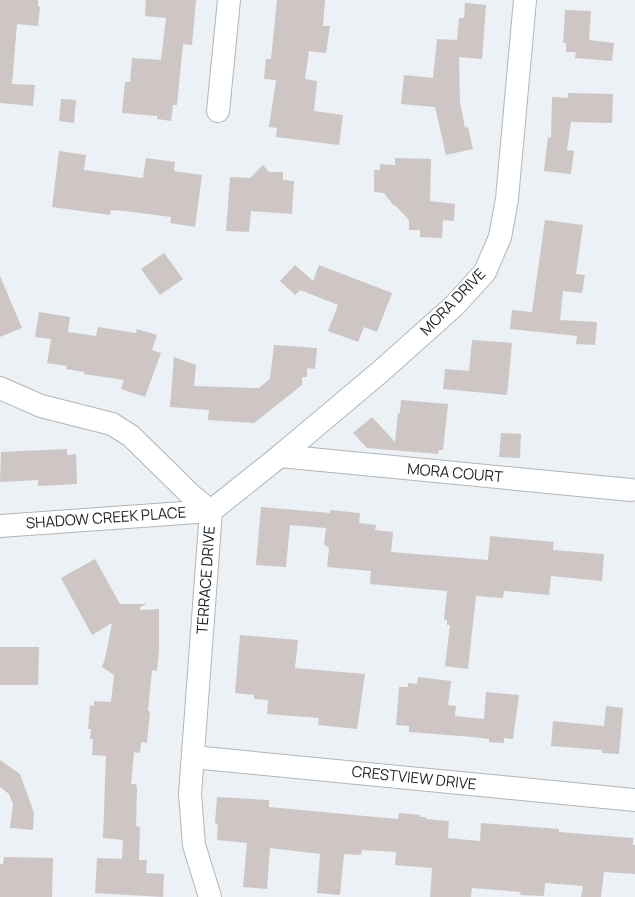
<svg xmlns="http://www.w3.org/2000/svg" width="635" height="897" font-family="Manrope,sans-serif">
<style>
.building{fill:#cdc6c5}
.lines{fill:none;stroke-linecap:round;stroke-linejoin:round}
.minor-casing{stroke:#b1b6ba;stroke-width:24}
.minor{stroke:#fff;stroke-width:22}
.labels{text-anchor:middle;stroke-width:4;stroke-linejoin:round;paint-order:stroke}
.street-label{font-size:15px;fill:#1f2022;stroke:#fff}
</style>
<rect width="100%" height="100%" fill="#ebf1f5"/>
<!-- building -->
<g class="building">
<path d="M 0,0 L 38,0 L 38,6 L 40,7 L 38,26 L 17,24 L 12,84 L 35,85 L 33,106 L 0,103 Z"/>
<path d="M 146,0 L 196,0 L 192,45 L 183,44 L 177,105 L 173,105 L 171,121 L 157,119 L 157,116 L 122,113 L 125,82 L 130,82 L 132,58 L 161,60 L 166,18 L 145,16 Z"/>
<path d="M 277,0 L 325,0 L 323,26 L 330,26 L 326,53 L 309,51 L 305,79 L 317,81 L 314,111 L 343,115 L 339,145 L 276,137 L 277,128 L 269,127 L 276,80 L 264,79 L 266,59 L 271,59 Z"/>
<path d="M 465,3 L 486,5 L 482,59 L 459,57 L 460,102 L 465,128 L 468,127 L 473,149 L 446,155 L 435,107 L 401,104 L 404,75 L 433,78 L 437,39 L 457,40 L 459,18 L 464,18 Z"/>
<path d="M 565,10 L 591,11 L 589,40 L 614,43 L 612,61 L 575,58 L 576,52 L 566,52 L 566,43 L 563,43 Z"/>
<path d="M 568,93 L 613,94 L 612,123 L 571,122 L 567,150 L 574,151 L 571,174 L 544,171 L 548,137 L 551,138 L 552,97 L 568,98 Z"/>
<path d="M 61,99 L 76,100 L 74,123 L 59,121 Z"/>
<path d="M 59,151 L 86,155 L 84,170 L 143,178 L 146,158 L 175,162 L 174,171 L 202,175 L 195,227 L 170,223 L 171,217 L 125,211 L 111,210 L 110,215 L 52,207 Z"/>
<path d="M 395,158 L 431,159 L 430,201 L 455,204 L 454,221 L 443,220 L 442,238 L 420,237 L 420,230 L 409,230 L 409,220 L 395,205 L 394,206 L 384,193 L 374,192 L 374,170 L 380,170 L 380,164 L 395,165 Z"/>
<path d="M 263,165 L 269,172 L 283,172 L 283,180 L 294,181 L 292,214 L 251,211 L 249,232 L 226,231 L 230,177 L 250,178 Z"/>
<path d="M 545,220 L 583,225 L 576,274 L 585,275 L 582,293 L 563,291 L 560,320 L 597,322 L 595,345 L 576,344 L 577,336 L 510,329 L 512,310 L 532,312 Z"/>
<path d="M 164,253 L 183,279 L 160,295 L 141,269 Z"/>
<path d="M 295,265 L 313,281 L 319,265 L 392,293 L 377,332 L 364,327 L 358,342 L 328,331 L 338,305 L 300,290 L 295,295 L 280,281 Z"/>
<path d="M 0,276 L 22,328 L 0,337 Z"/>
<path d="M 39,312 L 70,317 L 68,332 L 96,336 L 98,327 L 136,333 L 137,329 L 157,335 L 152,350 L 161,353 L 145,397 L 121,389 L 124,380 L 84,374 L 84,372 L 66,369 L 67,366 L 47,363 L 51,339 L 35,337 Z"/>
<path d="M 472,340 L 512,343 L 507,395 L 443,389 L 445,369 L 469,371 Z"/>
<path d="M 274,345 L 317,348 L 315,369 L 307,368 L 307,377 L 302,377 L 302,385 L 254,423 L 208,420 L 209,410 L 170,407 L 174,357 L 196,365 L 194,386 L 259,388 L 270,379 Z"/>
<path d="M 401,400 L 448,404 L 443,450 L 439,450 L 438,454 L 367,448 L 353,433 L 372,417 L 395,442 L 398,413 L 400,413 Z"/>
<path d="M 501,433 L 521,434 L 520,458 L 499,457 Z"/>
<path d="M 67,449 L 67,455 L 76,454 L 77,484 L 38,486 L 38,480 L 0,482 L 1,452 Z"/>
<path d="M 261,507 L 330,513 L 330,510 L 360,513 L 359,523 L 376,525 L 375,530 L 393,532 L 391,552 L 488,560 L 490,536 L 554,542 L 553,550 L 604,554 L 602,581 L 551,576 L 549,595 L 504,591 L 503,598 L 476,596 L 468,669 L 445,666 L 450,625 L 447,625 L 447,620 L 444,619 L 447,591 L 370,584 L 371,571 L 327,567 L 329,548 L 324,544 L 326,528 L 290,525 L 286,567 L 256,565 Z"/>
<path d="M 95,559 L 120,604 L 147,604 L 140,607 L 140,610 L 159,609 L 159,650 L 157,671 L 152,670 L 148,711 L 150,711 L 147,743 L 141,742 L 140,753 L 134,752 L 131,784 L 136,784 L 137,789 L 136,826 L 140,827 L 139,860 L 147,860 L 146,873 L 164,874 L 163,897 L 95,893 L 97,858 L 122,859 L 123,840 L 103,838 L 106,756 L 92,755 L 93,739 L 90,739 L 91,729 L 88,729 L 90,705 L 94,706 L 94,701 L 111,702 L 114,675 L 102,667 L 105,659 L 112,623 L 92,635 L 61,578 Z"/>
<path d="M 240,635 L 298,640 L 295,668 L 365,674 L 357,729 L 318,725 L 319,718 L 267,714 L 268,700 L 254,699 L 254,695 L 235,693 Z"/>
<path d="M 0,647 L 39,647 L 38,685 L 0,685 Z"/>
<path d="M 418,677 L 451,681 L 448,705 L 456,706 L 455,716 L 484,719 L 486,692 L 519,695 L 513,739 L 504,738 L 504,743 L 489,742 L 489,739 L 473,737 L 409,732 L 409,726 L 396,725 L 399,687 L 408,687 L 408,683 L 417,684 Z"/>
<path d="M 606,706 L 623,708 L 619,754 L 602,753 L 602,750 L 551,746 L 553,721 L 604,726 Z"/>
<path d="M 0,760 L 20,774 L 34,813 L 33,830 L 10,828 L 13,804 L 9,794 L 0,787 Z"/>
<path d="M 217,797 L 269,800 L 269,807 L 365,816 L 398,819 L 399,813 L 420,815 L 420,817 L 426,817 L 426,819 L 449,821 L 448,838 L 480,841 L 481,823 L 559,829 L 559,832 L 633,838 L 633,845 L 635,845 L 635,874 L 604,872 L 601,897 L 581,897 L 583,886 L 545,883 L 544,896 L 520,895 L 521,892 L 472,888 L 471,897 L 430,897 L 432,868 L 395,865 L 396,852 L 362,850 L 361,855 L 344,854 L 340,895 L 317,893 L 320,854 L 270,848 L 267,889 L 243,887 L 247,843 L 217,840 L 218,824 L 215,823 Z"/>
<path d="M 4,857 L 53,858 L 52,897 L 0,897 L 0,864 L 3,864 Z"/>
</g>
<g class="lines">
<!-- minor casing -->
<g class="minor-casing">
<g id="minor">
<path d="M 218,111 L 229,0"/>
<path d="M 0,388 L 41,406 L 112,424 L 131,436 L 191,495 L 211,511"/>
<path d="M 280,456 L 631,490"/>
<path d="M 211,511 L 280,456 L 380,372 L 454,306 L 485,272 L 500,237 L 507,199 L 525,0"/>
<path d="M 0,526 L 211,511"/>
<path d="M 193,757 L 635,800"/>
<path d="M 210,897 L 194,845 L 190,794 L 211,511"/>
</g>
</g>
<!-- minor -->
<use href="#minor" class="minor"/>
</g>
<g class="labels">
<!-- street labels -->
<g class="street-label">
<text transform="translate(453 302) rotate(-46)" y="5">MORA DRIVE</text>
<text transform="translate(455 473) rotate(5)" y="5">MORA COURT</text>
<text transform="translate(106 518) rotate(-4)" y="5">SHADOW CREEK PLACE</text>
<text transform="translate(206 580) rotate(-86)" y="5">TERRACE DRIVE</text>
<text transform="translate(414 778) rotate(6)" y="5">CRESTVIEW DRIVE</text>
</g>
</g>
</svg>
